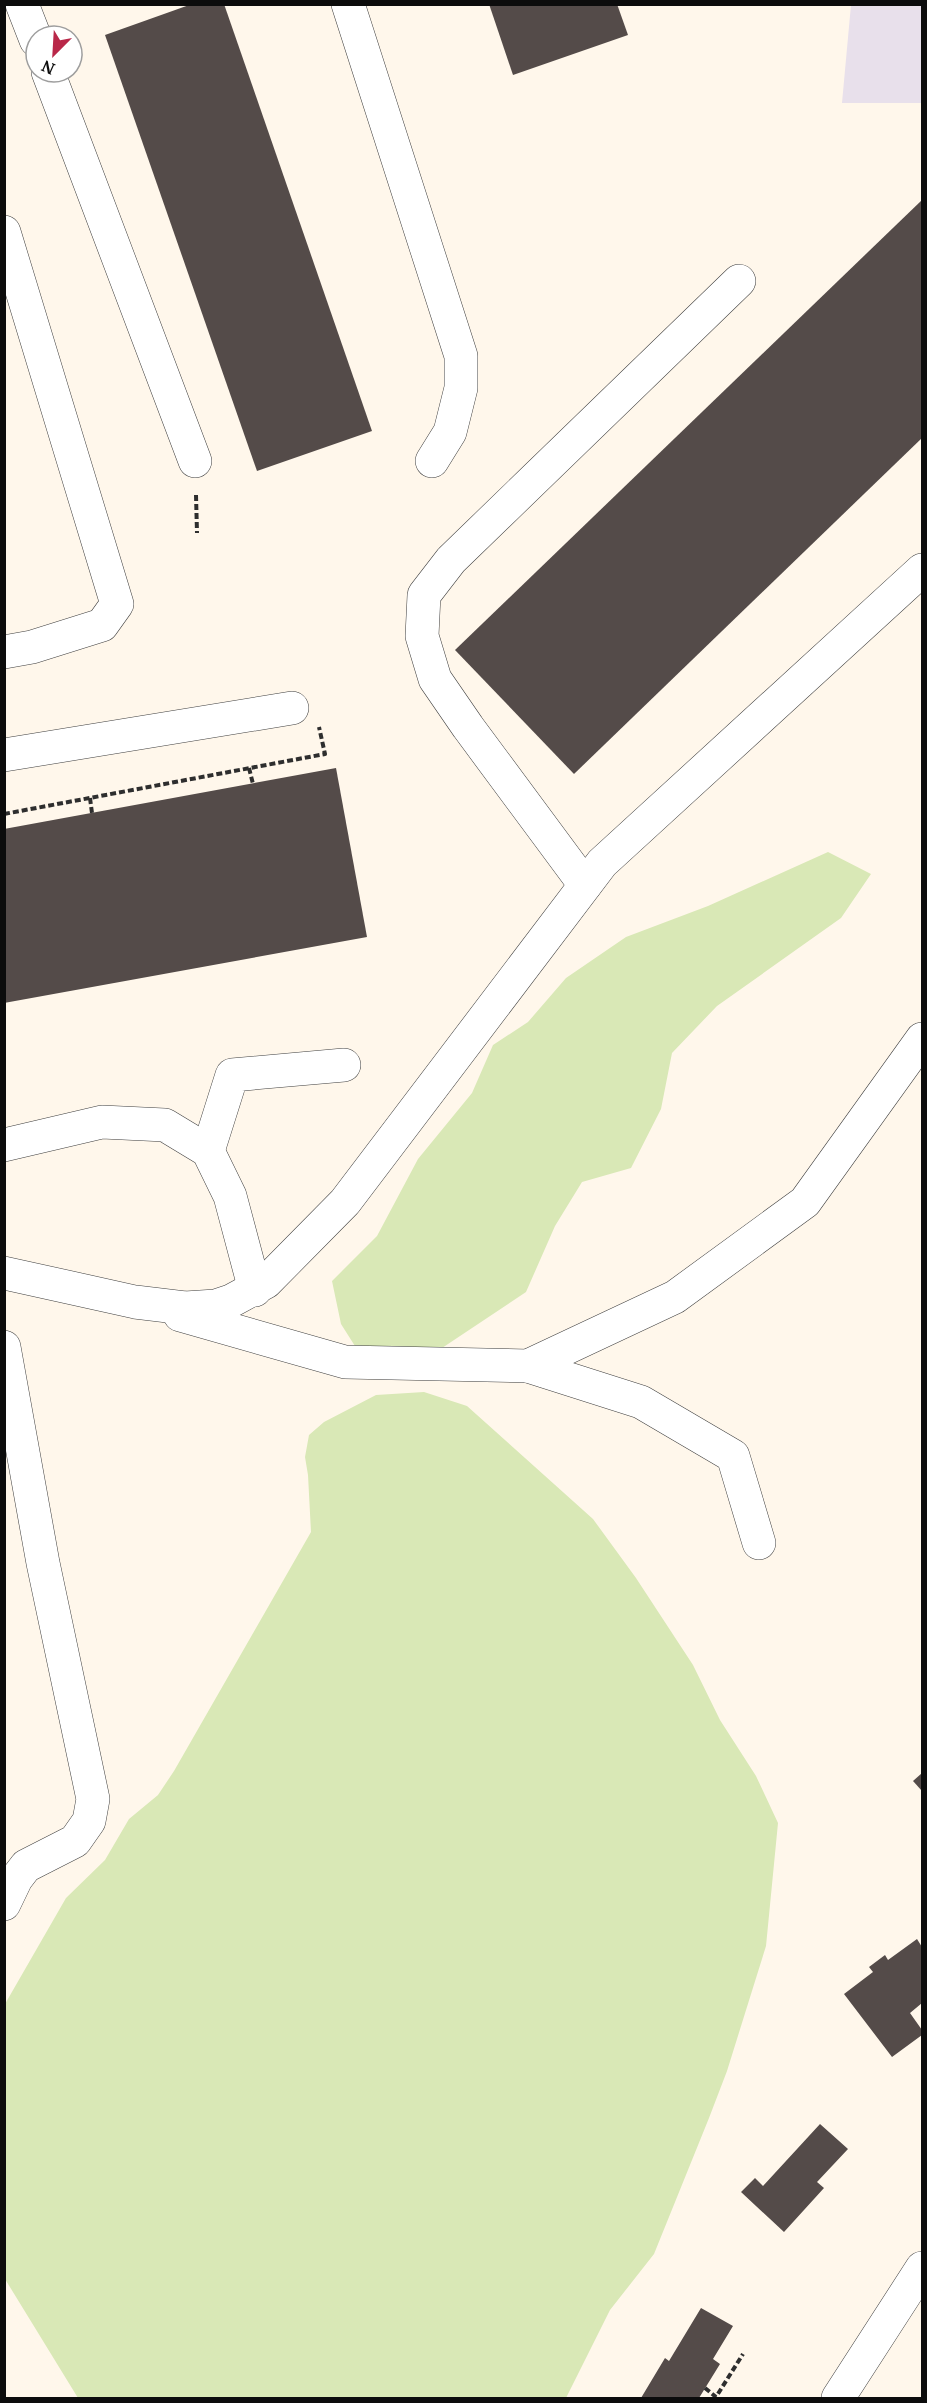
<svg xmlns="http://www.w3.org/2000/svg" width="927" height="2403" font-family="'PT Serif',serif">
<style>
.industrial{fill:#e8e0eb}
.green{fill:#d9e8b6}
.building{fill:#544b49}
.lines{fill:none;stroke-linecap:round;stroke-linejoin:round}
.minor-casing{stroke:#3f3f3f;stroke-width:34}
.path{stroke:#2e2e2e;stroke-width:4;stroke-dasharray:6 3;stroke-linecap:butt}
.minor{stroke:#fff;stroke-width:33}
</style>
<rect width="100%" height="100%" fill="#fff7eb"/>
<!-- industrial -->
<path class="industrial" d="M 851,5 L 922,5 L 922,103 L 842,103 Z"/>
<!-- green -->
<g class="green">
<path d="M 828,852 L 871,874 L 841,918 L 717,1006 L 672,1053 L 661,1109 L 631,1168 L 582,1182 L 555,1226 L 526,1292 L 436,1352 L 360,1354 L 341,1324 L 332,1281 L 377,1236 L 418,1159 L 472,1093 L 493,1045 L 528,1022 L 566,978 L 626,937 L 708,906 Z"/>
<path d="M 424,1392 L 467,1406 L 593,1519 L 636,1578 L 693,1665 L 720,1720 L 756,1776 L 778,1823 L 766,1946 L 727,2071 L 709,2118 L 654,2254 L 610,2310 L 566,2398 L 78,2398 L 5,2279 L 5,2004 L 66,1898 L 105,1860 L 129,1819 L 158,1795 L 174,1771 L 311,1532 L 308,1475 L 305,1457 L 309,1435 L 324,1422 L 376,1395 Z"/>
</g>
<!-- building -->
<g class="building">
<path d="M 192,4 L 224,4 L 372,431 L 257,471 L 105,35 Z"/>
<path d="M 489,4 L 617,4 L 628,35 L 513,75 Z"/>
<path d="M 922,200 L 922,438 L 574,774 L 455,650 Z"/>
<path d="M 336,768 L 367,937 L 4,1003 L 4,829 Z"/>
<path d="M 922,1773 L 922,1791 L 913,1781 Z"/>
<path d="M 917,1939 L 922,1947 L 922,2003 L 910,2013 L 922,2030 L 922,2035 L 892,2057 L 844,1994 L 873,1972 L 869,1967 L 885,1955 L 888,1960 Z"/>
<path d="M 820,2124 L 848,2149 L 817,2182 L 824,2188 L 784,2232 L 741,2192 L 755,2178 L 763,2186 Z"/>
<path d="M 701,2308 L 733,2326 L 713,2359 L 720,2364 L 699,2398 L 641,2398 L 665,2358 L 669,2361 Z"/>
</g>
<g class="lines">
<!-- minor casing -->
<g class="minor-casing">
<g id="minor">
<path d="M 22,4 L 36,40"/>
<path d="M 348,4 L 461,356 L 461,388 L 450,432 L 432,461"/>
<path d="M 48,72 L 195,461"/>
<path d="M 4,232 L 117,604 L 102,625 L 32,647 L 4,652"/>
<path d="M 4,755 L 292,708"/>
<path d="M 585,885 L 468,727 L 435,679 L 422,636 L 424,595 L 451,560 L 739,281"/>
<path d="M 4,1145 L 102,1122 L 165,1125 L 208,1151 L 230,1196 L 255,1290"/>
<path d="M 208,1151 L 232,1075 L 344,1065"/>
<path d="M 4,1273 L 135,1302 L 185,1308 L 216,1306 L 231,1301 L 266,1282 L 345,1202 L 602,863 L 922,570"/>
<path d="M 180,1315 L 345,1362 L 528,1366 L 675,1297 L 805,1202 L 922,1039"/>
<path d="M 4,1347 L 43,1563 L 93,1799 L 89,1821 L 75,1841 L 26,1866 L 16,1879 L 4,1904"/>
<path d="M 528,1366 L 641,1402 L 733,1456 L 759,1543"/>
<path d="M 838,2398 L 922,2268"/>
</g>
</g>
<!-- path -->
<g class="path">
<path d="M 196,495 L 197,533"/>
<path d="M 249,768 L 253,784"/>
<path d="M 90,798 L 92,813"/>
<path d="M 4,814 L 325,754 L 319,727"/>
<path d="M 705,2388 L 716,2397 L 743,2354"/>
</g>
<!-- minor -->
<use href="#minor" class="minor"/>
</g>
<!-- border -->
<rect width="927" height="2403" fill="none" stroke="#0c0c0c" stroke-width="12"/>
<!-- north arrow -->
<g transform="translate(54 54) rotate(204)"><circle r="28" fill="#ffffff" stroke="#9e9e9e" stroke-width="1.5"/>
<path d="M0-4.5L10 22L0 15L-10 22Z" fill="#b92748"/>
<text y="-9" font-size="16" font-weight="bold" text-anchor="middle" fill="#0c0c0c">N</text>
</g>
</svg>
